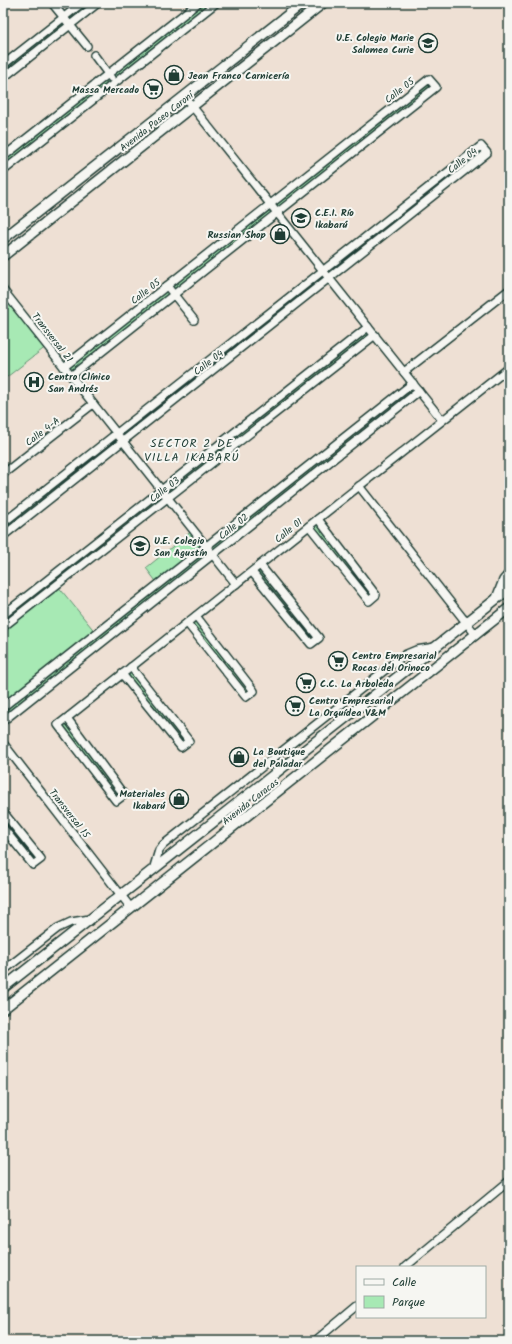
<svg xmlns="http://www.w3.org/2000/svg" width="512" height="1344" font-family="Kalam,sans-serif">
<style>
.green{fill:#a7e9b4;stroke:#639374}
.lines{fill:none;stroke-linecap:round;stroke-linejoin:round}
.minor-casing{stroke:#1f3d34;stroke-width:10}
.tertiary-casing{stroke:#1f3d34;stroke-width:12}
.minor{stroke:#f6f6f2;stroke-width:7}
.tertiary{stroke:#f6f6f2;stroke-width:9}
.labels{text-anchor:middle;stroke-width:4;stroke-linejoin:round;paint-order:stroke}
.poi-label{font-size:10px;font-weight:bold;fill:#1f3d34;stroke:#f6f6f2;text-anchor:start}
.street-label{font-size:10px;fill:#1f3d34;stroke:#f6f6f2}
.quarter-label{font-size:12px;letter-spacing:1px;fill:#1f3d34;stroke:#f6f6f2}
</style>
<rect width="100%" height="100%" fill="#eee0d4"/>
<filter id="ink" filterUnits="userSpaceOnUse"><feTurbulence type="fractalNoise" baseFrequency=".025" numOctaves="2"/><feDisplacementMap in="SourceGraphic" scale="8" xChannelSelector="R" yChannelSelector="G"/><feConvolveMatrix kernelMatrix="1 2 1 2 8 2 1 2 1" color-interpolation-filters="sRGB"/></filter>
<g filter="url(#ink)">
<!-- green -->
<g class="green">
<path d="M 82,3 L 98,3 L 3,78 L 3,65 Z"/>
<path d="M 198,3 L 216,3 L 3,171 L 3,157 Z"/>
<path d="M 429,79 L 436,87 L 71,376 L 64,367 Z"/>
<path d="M 481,146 L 487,153 L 3,536 L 3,523 Z"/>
<path d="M 3,289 L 47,346 L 3,380 Z"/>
<path d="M 368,327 L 375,335 L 57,585 L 96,633 L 158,584 L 146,568 L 193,530 L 206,547 L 413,383 L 419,391 L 3,721 L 3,614 Z"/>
<path d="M 318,519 L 376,595 L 369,601 L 310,526 Z"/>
<path d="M 260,565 L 319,638 L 311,644 L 252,572 Z"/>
<path d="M 196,616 L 254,691 L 246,697 L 187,623 Z"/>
<path d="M 131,667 L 189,741 L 181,747 L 122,674 Z"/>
<path d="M 66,719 L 124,795 L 116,801 L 58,725 Z"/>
<path d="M 3,812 L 41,859 L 33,865 L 3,827 Z"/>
</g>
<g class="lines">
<!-- minor casing -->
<g class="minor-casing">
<g id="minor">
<path d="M 52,3 L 87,46"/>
<path d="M 94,55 L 111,78"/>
<path d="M 3,65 L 82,3"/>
<path d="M 3,78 L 98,3"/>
<path d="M 184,96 L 442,420"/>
<path d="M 3,157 L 198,3"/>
<path d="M 3,171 L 216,3"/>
<path d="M 167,286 L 194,320"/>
<path d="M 3,290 L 236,584"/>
<path d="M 64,367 L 429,79 L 436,87 L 71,376"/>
<path d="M 404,372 L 509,290"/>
<path d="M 3,474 L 93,404"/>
<path d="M 359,486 L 476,635"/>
<path d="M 3,523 L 481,146 L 487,153 L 3,536"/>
<path d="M 309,526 L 369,601 L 376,595 L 318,519"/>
<path d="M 252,572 L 311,644 L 319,638 L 260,565"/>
<path d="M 496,598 L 503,580 L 509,573"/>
<path d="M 3,615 L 368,327"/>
<path d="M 187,623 L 246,697 L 254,691 L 196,616"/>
<path d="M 3,627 L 375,335"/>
<path d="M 122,674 L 181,747 L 189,741 L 131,667"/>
<path d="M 3,707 L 413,383"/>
<path d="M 67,718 L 124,795 L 116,801 L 58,725 L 67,718 C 215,601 361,484 509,368"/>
<path d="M 3,721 L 419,391"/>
<path d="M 3,743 L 131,908"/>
<path d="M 3,812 L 41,859 L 33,865 L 3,828"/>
<path d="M 153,870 L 159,850 L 163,845 L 404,655 L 416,650 L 435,647"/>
<path d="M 3,971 L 58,928 L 71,922 L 90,919"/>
<path d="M 405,1267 L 509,1181"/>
<path d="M 315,1341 L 357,1306"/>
</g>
</g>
<!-- tertiary casing -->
<g class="tertiary-casing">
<g id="tertiary">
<path d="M 3,239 L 303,3"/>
<path d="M 3,256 L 323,3"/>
<path d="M 3,988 L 509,589"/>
<path d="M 3,1009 L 509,608"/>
</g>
</g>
<!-- minor -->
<use href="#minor" class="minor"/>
<!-- tertiary -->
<use href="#tertiary" class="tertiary"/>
</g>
</g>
<!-- icons -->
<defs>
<g id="school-ring" transform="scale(1)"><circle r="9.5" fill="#f6f6f2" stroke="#1f3d34" stroke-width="1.5"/><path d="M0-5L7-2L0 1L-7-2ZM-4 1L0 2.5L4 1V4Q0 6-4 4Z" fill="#1f3d34"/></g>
<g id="shop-ring" transform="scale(1)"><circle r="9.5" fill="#f6f6f2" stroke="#1f3d34" stroke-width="1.5"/><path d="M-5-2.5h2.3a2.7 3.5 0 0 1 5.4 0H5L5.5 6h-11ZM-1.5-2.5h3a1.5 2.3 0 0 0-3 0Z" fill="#1f3d34"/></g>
<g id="supermarket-ring" transform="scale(1)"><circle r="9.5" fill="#f6f6f2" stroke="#1f3d34" stroke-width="1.5"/><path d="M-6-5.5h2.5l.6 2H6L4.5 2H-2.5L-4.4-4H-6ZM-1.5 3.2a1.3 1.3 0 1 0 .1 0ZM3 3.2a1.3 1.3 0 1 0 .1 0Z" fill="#1f3d34"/></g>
<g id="hospital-ring" transform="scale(1)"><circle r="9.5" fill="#f6f6f2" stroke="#1f3d34" stroke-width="1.5"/><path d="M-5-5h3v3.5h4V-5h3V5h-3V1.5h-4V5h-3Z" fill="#1f3d34"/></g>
</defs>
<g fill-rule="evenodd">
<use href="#school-ring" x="428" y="43"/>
<use href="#shop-ring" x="174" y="75"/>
<use href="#supermarket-ring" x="153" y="89"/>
<use href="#school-ring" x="301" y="218"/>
<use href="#shop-ring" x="280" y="234"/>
<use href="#hospital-ring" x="34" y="382"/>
<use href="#school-ring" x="140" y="546"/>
<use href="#supermarket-ring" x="338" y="661"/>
<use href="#supermarket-ring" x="306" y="683"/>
<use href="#supermarket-ring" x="295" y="706"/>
<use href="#shop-ring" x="239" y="757"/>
<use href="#shop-ring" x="179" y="799"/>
</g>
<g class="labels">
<!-- poi labels -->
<g class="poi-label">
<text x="414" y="41" text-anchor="end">U.E. Colegio Marie<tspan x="414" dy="12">Salomea Curie</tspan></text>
<text x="188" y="79">Jean Franco Carnicería</text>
<text x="139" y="93" text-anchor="end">Massa Mercado</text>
<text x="315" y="216">C.E.I. Río<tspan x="315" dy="12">Ikabarú</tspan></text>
<text x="266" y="238" text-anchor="end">Russian Shop</text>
<text x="48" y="380">Centro Clínico<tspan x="48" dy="12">San Andrés</tspan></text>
<text x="154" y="544">U.E. Colegio<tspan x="154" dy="12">San Agustín</tspan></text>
<text x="352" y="659">Centro Empresarial<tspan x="352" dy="12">Rocas del Orinoco</tspan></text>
<text x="320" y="687">C.C. La Arboleda</text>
<text x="309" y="704">Centro Empresarial<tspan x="309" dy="12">La Orquídea V&amp;M</tspan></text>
<text x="253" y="755">La Boutique<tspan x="253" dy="12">del Paladar</tspan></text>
<text x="165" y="797" text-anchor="end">Materiales<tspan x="165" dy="12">Ikabarú</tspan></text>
</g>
<!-- street labels -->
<g class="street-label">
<text transform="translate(399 90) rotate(-38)" y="4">Calle 05</text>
<text transform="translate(156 121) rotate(-38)" y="4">Avenida Paseo Caroní</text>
<text transform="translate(462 160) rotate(-39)" y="4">Calle 04</text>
<text transform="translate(145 291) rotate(-38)" y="4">Calle 05</text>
<text transform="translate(53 337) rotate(52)" y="4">Transversal 21</text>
<text transform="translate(208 362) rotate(-38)" y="4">Calle 04</text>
<text transform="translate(42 431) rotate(-38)" y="4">Calle 4-A</text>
<text transform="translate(164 489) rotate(-38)" y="4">Calle 03</text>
<text transform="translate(233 526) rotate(-39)" y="4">Calle 02</text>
<text transform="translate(288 530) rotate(-39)" y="4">Calle 01</text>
<text transform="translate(250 801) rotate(-38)" y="4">Avenida Caracas</text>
<text transform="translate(70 813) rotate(52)" y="4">Transversal 15</text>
</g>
<!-- quarter labels -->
<g class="quarter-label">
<text x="192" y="447">SECTOR 2 DE<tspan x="192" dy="14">VILLA IKABARÚ</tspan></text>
</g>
</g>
<!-- margin -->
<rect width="512" height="1344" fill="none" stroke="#f6f6f2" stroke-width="16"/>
<rect x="8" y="8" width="496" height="1328" fill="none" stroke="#1f3d34" stroke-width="1.5" filter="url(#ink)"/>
<!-- legend -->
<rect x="356" y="1266" width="130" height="52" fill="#f6f6f2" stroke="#a0aca6"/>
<rect x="364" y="1279" width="20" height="6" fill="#f6f6f2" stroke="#a0aca6"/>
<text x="392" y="1286" font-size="12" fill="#1f3d34">Calle</text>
<rect x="364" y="1296" width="20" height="12" fill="#a7e9b4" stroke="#a0aca6"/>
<text x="392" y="1306" font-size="12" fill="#1f3d34">Parque</text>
</svg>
